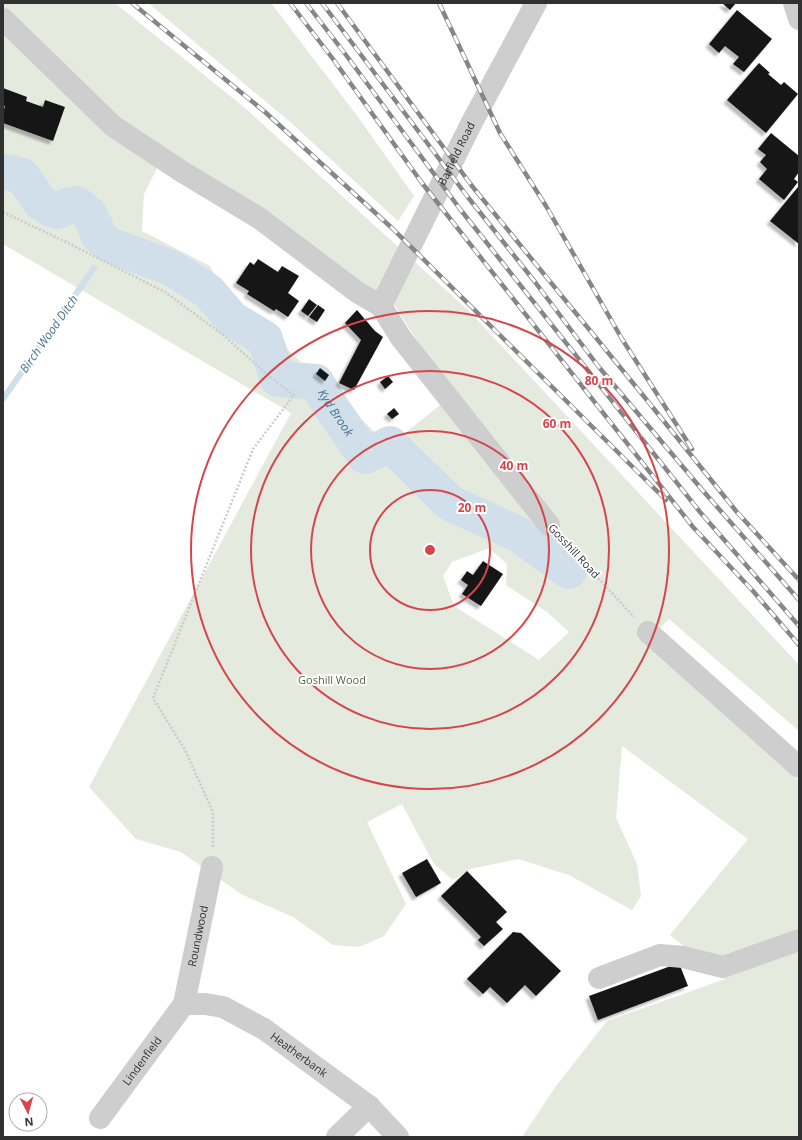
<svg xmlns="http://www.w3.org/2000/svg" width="802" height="1140" font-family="'Open Sans',sans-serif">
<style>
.green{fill:#e4eade;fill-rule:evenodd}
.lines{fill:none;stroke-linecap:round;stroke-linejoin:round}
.stream{stroke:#d0dfea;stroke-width:6}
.river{stroke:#d0dfea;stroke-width:36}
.building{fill:#181818;filter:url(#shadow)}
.path{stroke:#cbcbcb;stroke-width:2.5;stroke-dasharray:2 2;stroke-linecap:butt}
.minor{stroke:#cecece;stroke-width:22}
.rail-casing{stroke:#868686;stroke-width:4.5}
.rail{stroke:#fff;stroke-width:3;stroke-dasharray:9;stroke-linecap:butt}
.ring{fill:none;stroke:#d5464c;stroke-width:2}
.labels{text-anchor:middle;stroke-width:4;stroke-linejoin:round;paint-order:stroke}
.street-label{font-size:11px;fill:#313131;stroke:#fff}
.park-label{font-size:11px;fill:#536942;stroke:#fff}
.water-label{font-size:12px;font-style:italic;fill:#466f8d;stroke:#fff}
.centre{fill:#d5464c;stroke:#fff;stroke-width:2}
.ring-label{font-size:12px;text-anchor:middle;font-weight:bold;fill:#d5464c;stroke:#fff;stroke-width:4;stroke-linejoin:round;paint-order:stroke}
</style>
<defs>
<filter id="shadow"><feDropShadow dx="-3.5" dy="3.5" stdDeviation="1" flood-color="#0004"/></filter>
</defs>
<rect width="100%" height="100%" fill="#fff"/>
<!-- green -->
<g class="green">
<path d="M 3,3 L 115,3 L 245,108 L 469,311 L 799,665 L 799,731 L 669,619 L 646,643 L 799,781 L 799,1137 L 522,1137 L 556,1086 L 607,1021 L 725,979 L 670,935 L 748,839 L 622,746 L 616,818 L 637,864 L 641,896 L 632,910 L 569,875 L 518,859 L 470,869 L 453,880 L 434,864 L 402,804 L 367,822 L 406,904 L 384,936 L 359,947 L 333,945 L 293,917 L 241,894 L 181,852 L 136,839 L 89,787 L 291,413 L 3,244 ZM 164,154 L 306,244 L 395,306 L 448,389 L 439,406 L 395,441 L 380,437 L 286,348 L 278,338 L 228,300 L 210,266 L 142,231 L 144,194 ZM 489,548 L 507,564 L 506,585 L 547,612 L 569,632 L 539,660 L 454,606 L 443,576 L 452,562 Z"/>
<path d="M 148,3 L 271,3 L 358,117 L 414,196 L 398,221 L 289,121 Z"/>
</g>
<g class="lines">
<!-- stream -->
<g class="stream">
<path d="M 106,251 L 110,245"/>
<path d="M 3,399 L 94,268"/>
</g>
<!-- river -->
<path class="river" id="s1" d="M 3,172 L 6,172 L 22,176 L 40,202 L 49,208 L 59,211 L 67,206 L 77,204 L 89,214 L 94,223 L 98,235 L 110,245 L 171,268 L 208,291 L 232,319 L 265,339 L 278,379 L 316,382 L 329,404 L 365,456 L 390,444 L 450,503 L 518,534 L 569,571"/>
</g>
<!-- building -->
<g class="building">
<path d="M 722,3 L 736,3 L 730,10 Z"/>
<path d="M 737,10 L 772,39 L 744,72 L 733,64 L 739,57 L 725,46 L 719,53 L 709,44 Z"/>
<path d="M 759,63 L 770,73 L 768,74 L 781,85 L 784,82 L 798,94 L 766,133 L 727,100 Z"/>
<path d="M 3,88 L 27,97 L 26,101 L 43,107 L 45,100 L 65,107 L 53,141 L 3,123 L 3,113 L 5,106 L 3,105 Z"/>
<path d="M 771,133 L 799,156 L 799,172 L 794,179 L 798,182 L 784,200 L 759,179 L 767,169 L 760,162 L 766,155 L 758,149 Z"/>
<path d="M 798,187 L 799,188 L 799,244 L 770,221 Z"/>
<path d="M 258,259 L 278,272 L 282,266 L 299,276 L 288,293 L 299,301 L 288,317 L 276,309 L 274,311 L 247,294 L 249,291 L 236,283 L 250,262 L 254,265 Z"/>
<path d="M 309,299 L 317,305 L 308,316 L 301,311 Z"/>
<path d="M 318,305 L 325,310 L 317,322 L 309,317 Z"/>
<path d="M 357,310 L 375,331 L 383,337 L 354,390 L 339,383 L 361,340 L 345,323 Z"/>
<path d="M 320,368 L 329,375 L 325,381 L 316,374 Z"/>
<path d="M 388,376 L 393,382 L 385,389 L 380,382 Z"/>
<path d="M 394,408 L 399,414 L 392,419 L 387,414 Z"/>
<path d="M 483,561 L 503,574 L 481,606 L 462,594 L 468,585 L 461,580 L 467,571 L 473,575 Z"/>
<path d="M 427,859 L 441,883 L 416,897 L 402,873 Z"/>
<path d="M 467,871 L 507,912 L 496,922 L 503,929 L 484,946 L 478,940 L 481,937 L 441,896 Z"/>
<path d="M 513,932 L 521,933 L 561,971 L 536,996 L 525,985 L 507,1003 L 490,987 L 483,994 L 467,979 Z"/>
<path d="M 679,963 L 688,986 L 598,1020 L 589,996 Z"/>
</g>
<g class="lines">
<!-- path -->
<g class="path">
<path d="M 3,212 L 66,242 L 165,292 L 223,335 L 269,376 L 294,395 L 253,449 L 153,698 L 185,750 L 213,812 L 213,847"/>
<path d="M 563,540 L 634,617"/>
</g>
<!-- minor -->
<g class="minor">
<path d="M 794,3 L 799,19"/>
<path d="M 3,19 L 113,126 L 181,171 L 259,218 L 357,292 L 381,306 L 401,338 L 549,525"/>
<path id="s2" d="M 381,306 L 471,124 L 536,3"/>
<path d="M 648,632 L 799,767"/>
<path d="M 599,978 L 660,955 L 683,957 L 723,967 L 799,940"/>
<path id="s3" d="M 184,1004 L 205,1004 L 223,1007 L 264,1029 L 369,1106 L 398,1137"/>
<path id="s4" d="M 100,1118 L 184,1004 L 212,867"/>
<path d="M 337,1137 L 369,1106"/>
</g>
<!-- rail casing -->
<g class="rail-casing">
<g id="rail">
<path d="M 132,3 L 265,112 L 393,229 L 666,500"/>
<path d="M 290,3 L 333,59 L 422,183 L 693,527 L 753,591 L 799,645"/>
<path d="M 306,3 L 343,51 L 460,209 L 700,512 L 799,626"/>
<path d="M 322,3 L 467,196 L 535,282 L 598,366 L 704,492 L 799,600"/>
<path d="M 337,3 L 472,186 L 646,399 L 736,511 L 799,580"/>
<path d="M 439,3 L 500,133 L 546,206 L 622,339 L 692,449"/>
</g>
</g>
<!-- rail -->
<use href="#rail" class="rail"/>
</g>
<!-- distance rings -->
<g class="ring">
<circle cx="430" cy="550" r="60"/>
<circle cx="430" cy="550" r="119"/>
<circle cx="430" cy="550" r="179"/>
<circle cx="430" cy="550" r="239"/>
</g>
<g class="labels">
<!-- street labels -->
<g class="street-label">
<text dy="4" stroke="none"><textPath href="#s2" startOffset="170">Barfield Road</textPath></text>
<text transform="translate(574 551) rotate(47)" y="4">Gosshill Road</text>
<text dy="4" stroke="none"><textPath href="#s4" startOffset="211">Roundwood</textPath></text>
<text dy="4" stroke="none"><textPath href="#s3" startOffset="129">Heatherbank</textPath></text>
<text dy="4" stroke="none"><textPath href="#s4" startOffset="71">Lindenfield</textPath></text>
</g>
<!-- park labels -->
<g class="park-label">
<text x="332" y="684">Goshill Wood</text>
</g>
<!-- water labels -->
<g class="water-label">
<text transform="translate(49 334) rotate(-55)" y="4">Birch Wood Ditch</text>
<text dy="4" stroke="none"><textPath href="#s1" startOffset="447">Kyd Brook</textPath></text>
</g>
</g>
<circle cx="430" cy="550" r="6" class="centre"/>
<g class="ring-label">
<text x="599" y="385">80 m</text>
<text x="557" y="428">60 m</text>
<text x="514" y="470">40 m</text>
<text x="472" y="512">20 m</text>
</g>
<!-- border -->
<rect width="802" height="1140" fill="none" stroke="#313131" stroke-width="8"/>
<!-- north arrow -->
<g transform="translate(28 1112) rotate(174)"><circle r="19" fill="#ffffff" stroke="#adadad"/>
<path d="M0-3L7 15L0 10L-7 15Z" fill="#d5464c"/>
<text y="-6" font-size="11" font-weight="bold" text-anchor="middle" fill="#313131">N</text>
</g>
</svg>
